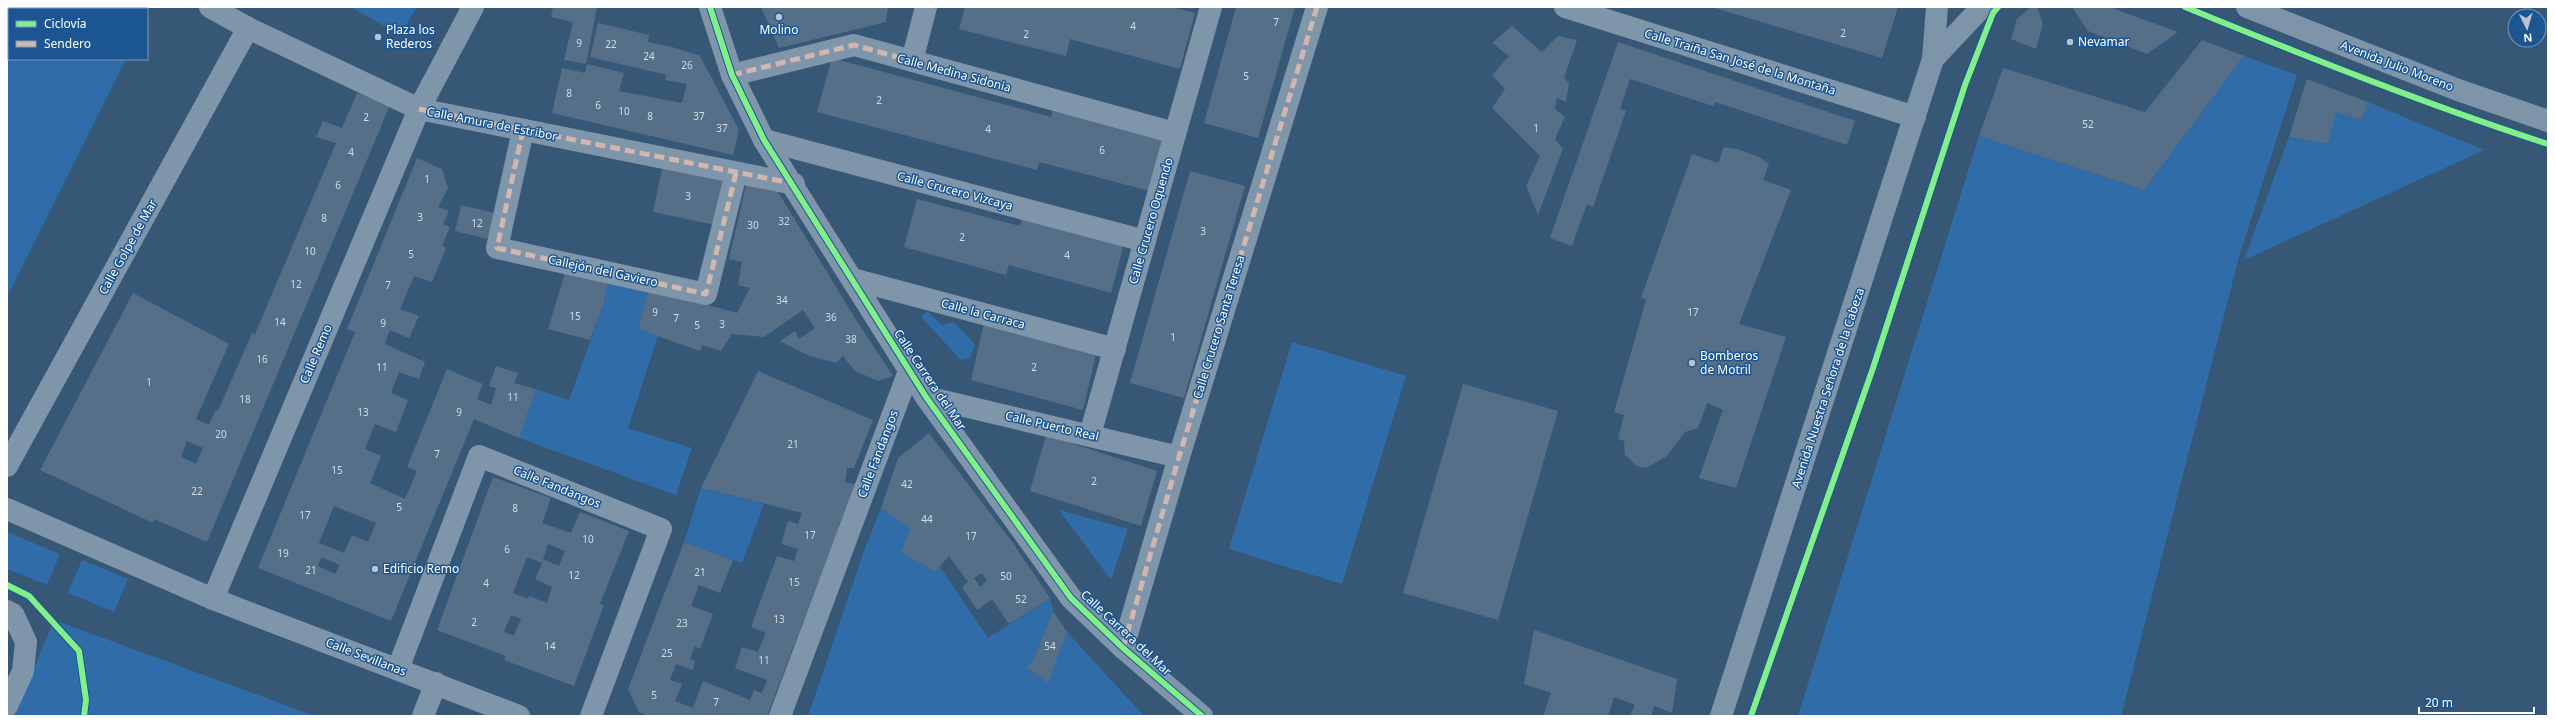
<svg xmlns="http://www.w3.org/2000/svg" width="2555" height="723" font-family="'Noto Sans',sans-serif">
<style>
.green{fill:#306da8}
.building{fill:#556f88;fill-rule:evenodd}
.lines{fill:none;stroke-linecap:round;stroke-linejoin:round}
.minor{stroke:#7f95aa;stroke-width:22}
.tertiary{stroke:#7f95aa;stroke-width:22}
.trunk{stroke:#7e94a9;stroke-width:22}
.quiet{stroke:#d1b7ad;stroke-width:5;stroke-dasharray:10 5;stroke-linecap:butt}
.cycleway-casing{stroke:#1c5692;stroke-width:8}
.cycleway{stroke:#82f089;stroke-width:6}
.poi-dot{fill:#b9c4cf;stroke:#1c5692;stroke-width:1.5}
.labels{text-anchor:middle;stroke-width:3;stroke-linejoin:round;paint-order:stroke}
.number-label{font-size:10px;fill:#d4dbe1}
.poi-label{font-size:12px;fill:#fff;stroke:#1c5692;text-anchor:start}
.street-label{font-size:12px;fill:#fff;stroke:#1c5692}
</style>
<rect width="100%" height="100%" fill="#375777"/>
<!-- green -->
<g class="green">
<path d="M 7,7 L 65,7 L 68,9 L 9,9 L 9,59 L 126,59 L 7,297 Z"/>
<path d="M 351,7 L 417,7 L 400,35 Z"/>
<path d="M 2244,56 L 2297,75 L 2239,257 L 2121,716 L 1798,716 L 1979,136 L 2144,190 Z"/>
<path d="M 2368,102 L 2484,150 L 2244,260 L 2289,137 L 2328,144 L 2336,112 L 2362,120 Z"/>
<path d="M 608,280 L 649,289 L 638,329 L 658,336 L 628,428 L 692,448 L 676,495 L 519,438 L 536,389 L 569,400 L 604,303 Z"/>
<path d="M 927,311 L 942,325 L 954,322 L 975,344 L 970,358 L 961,360 L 921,317 Z"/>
<path d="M 1292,342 L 1406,376 L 1342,584 L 1229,549 Z"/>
<path d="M 701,488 L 764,504 L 742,563 L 684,542 Z"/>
<path d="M 881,508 L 910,529 L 901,552 L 935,572 L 940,567 L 988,638 L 1050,598 L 1053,611 L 1033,661 L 1048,682 L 1067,632 L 1144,716 L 808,716 L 864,551 Z"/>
<path d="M 1059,510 L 1128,529 L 1111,580 Z"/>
<path d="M 7,532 L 60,554 L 47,585 L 7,569 Z"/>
<path d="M 82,560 L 128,579 L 114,612 L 68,593 Z"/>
<path d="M 54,620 L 315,716 L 14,716 Z"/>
</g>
<!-- building -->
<g class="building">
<path d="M 553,7 L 597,7 L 586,64 L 564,60 L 573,22 L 551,17 Z"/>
<path d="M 761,7 L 888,7 L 886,22 L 779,48 Z"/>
<path d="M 965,7 L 1172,7 L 1195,13 L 1180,69 L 1070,39 L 1066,56 L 959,29 Z"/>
<path d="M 1236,7 L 1295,7 L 1258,138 L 1204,123 Z"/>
<path d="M 1712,7 L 1898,7 L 1882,58 Z"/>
<path d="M 2031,7 L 2037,7 L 2043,24 L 2036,49 L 2011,39 L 2017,19 Z"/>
<path d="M 2072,7 L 2109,7 L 2178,32 L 2147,54 L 2088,31 Z"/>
<path d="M 598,23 L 649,35 L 648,42 L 672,47 L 700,56 L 739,130 L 733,155 L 552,113 L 562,68 L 585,73 L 587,64 L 624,73 L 619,91 L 682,103 L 687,84 L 665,80 L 667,75 L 590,57 Z"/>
<path d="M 1512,26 L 1542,52 L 1558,36 L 1577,40 L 1564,78 L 1569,83 L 1566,102 L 1557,98 L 1555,109 L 1565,117 L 1555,139 L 1563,149 L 1538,215 L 1526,186 L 1540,156 L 1492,108 L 1505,89 L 1492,75 L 1509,56 L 1492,43 Z"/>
<path d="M 2202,40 L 2244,56 L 2144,190 L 1979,136 L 2003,68 L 2145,112 Z"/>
<path d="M 1618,42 L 1855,121 L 1847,145 L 1715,102 L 1713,106 L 1630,79 L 1620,109 L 1626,111 L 1593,207 L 1587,204 L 1572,246 L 1550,238 Z"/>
<path d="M 832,58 L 1051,117 L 1053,108 L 1165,138 L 1150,191 L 1039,162 L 1037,170 L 817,112 Z"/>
<path d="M 2307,79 L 2368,102 L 2362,120 L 2336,112 L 2328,144 L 2289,137 Z"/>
<path d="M 357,93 L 390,105 L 207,542 L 154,519 L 153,523 L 40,470 L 133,293 L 229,344 L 196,419 L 209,425 L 216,409 L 218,411 L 252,333 L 255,334 L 336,143 L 316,137 L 323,121 L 342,128 ZM 187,441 L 203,448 L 196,464 L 181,457 Z"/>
<path d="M 1724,147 L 1737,149 L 1759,157 L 1769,164 L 1763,180 L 1791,190 L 1739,324 L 1786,337 L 1736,488 L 1699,478 L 1723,410 L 1707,403 L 1698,428 L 1685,432 L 1667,456 L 1646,468 L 1637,466 L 1625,455 L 1624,441 L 1618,439 L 1624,415 L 1614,412 L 1646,300 L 1641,298 L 1692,154 L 1718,163 Z"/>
<path d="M 417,158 L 442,169 L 448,188 L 438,207 L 449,211 L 443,224 L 450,227 L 442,246 L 446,248 L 432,282 L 414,276 L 400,309 L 419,316 L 409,338 L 390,330 L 385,344 L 425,362 L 419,379 L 399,372 L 391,393 L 408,400 L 396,432 L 375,424 L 365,449 L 381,456 L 370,483 L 405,499 L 417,471 L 407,467 L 447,369 L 483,384 L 477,399 L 491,405 L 496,388 L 489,386 L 496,366 L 518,373 L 514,383 L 536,389 L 519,438 L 474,419 L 391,621 L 258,568 L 355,332 L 347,329 ZM 334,506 L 376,523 L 368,542 L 352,535 L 344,553 L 319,543 ZM 321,557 L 340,565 L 335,574 L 318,566 Z"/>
<path d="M 662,168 L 724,181 L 715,225 L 653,212 Z"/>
<path d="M 1190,171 L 1245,186 L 1184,398 L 1130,383 Z"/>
<path d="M 746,185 L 778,192 L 858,323 L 893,376 L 878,381 L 855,371 L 843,356 L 836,363 L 807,355 L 780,341 L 795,331 L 799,339 L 815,328 L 803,310 L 764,337 L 732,334 L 721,351 L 702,345 L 700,351 L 638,329 L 649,289 L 737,313 L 750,288 L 738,285 L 742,262 L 729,259 Z"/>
<path d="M 917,199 L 1020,226 L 1022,217 L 1124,244 L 1111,293 L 1009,265 L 1006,275 L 904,247 Z"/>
<path d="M 461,205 L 499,214 L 493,240 L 455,231 Z"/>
<path d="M 566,270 L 608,280 L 604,303 L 590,340 L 548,329 Z"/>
<path d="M 984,323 L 1096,354 L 1083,410 L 971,380 Z"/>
<path d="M 758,371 L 873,420 L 854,468 L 847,468 L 845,483 L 856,484 L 767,716 L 649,716 L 639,712 L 628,689 L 684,542 L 733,560 L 720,593 L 699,585 L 691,606 L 713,614 L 700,649 L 695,646 L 690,659 L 695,661 L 693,670 L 676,664 L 670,680 L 682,684 L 675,701 L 693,708 L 703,681 L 750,700 L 754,690 L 762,693 L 767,680 L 735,668 L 742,647 L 758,652 L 766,633 L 751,627 L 777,556 L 794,561 L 798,549 L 781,544 L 788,521 L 798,524 L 802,513 L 701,488 Z"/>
<path d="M 1463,384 L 1558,411 L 1498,620 L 1403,593 Z"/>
<path d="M 929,433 L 1013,543 L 1050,598 L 1009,624 L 992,599 L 977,610 L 962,587 L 968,582 L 949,556 L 935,572 L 901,552 L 910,529 L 881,508 L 898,458 ZM 982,573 L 987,581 L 980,587 L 974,578 Z"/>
<path d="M 1046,435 L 1157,471 L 1141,526 L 1030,491 Z"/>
<path d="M 493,477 L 551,498 L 542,523 L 571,533 L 580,512 L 629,531 L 600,604 L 604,605 L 574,686 L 504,660 L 506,656 L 437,630 ZM 548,544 L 565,551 L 559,566 L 543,559 ZM 527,557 L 542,563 L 535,579 L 552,587 L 547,603 L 529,596 L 528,599 L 513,593 ZM 511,615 L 521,619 L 514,636 L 504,632 Z"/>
<path d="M 1053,611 L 1067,632 L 1048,683 L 1026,667 L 1033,661 Z"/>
<path d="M 1534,630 L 1677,679 L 1672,713 L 1654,706 L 1651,716 L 1630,716 L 1635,705 L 1614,697 L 1608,716 L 1543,716 L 1551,693 L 1524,684 Z"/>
</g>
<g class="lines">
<!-- minor -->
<g class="minor">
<path d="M 210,7 L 248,28 L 419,109 L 794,184"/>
<path d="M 1565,7 L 1915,117"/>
<path d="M 912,61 L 926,7"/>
<path d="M 732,75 L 854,45 L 1175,133"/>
<path d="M 523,130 L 497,248 L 706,294 L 736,173"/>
<path d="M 764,140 L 1145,241"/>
<path d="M 852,279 L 1115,349"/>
<path d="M 926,397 L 1179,457"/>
<path d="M 1090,435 L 1211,7"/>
<path d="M 7,466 L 248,28"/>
<path d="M 7,509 L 213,599 L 519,716"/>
<path d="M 213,599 L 419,109 L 473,7"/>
<path d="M 7,611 L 13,614 L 26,642 L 23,671 L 7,706"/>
<path d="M 1123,648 L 1179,457 L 1317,7"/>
<path d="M 398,669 L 479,456 L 661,529 L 591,716"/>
<path d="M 423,716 L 436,683"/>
<path d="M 780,716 L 909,371"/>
</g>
<!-- tertiary -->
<path class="tertiary" d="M 710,7 L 732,75 L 764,140 L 926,397 L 1071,598 L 1123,648 L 1202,716"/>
<!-- trunk -->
<g class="trunk">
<path d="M 2247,7 L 2458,90 L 2548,121"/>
<path d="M 1933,59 L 1982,7"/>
<path d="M 1721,716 L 1933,59 L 1937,7"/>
</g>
<!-- quiet -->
<g class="quiet">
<path d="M 732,75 L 854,45 L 912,61"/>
<path d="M 419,109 L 791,183"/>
<path d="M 523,130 L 497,248 L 706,294 L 736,173"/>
<path d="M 1123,648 L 1179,457 L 1317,7"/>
</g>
<!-- cycleway casing -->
<g class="cycleway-casing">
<g id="cycleway">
<path d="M 710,7 L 732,75 L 764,140 L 926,397 L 1071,598 L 1123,648 L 1202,716"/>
<path d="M 2185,7 C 2305,56 2425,104 2548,144"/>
<path d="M 7,585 L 29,596 L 79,651 L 86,700 L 84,716"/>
<path d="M 1751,716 L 1873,368 L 1965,85 L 1993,13 L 1998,7"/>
</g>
</g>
<!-- cycleway -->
<use href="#cycleway" class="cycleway"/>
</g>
<!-- markers -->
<g class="poi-dot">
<circle cx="779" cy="17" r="4"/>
<circle cx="378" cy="37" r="4"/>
<circle cx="2070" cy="42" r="4"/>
<circle cx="1692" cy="363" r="4"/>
<circle cx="375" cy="569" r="4"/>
</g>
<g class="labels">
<!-- number labels -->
<g class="number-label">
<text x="1276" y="26">7</text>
<text x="1133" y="30">4</text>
<text x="1843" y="37">2</text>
<text x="1026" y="38">2</text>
<text x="579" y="47">9</text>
<text x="611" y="48">22</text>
<text x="649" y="60">24</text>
<text x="687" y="69">26</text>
<text x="1246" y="80">5</text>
<text x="569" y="97">8</text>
<text x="879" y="104">2</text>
<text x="598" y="109">6</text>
<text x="624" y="115">10</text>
<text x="650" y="120">8</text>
<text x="699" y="120">37</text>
<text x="366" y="121">2</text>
<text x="2088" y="128">52</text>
<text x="722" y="132">37</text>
<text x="1536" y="132">1</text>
<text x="988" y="133">4</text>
<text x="1102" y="154">6</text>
<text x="351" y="156">4</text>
<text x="427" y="183">1</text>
<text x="338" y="189">6</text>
<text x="688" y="200">3</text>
<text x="420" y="221">3</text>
<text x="324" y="222">8</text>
<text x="784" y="225">32</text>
<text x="477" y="227">12</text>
<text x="753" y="229">30</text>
<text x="1203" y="235">3</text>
<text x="962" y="241">2</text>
<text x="310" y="255">10</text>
<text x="411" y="258">5</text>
<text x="1067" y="259">4</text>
<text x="296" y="288">12</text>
<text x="388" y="289">7</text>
<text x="782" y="304">34</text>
<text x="655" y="316">9</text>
<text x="1693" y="316">17</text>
<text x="575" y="320">15</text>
<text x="831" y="321">36</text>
<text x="676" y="322">7</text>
<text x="280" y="326">14</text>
<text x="383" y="327">9</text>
<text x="722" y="328">3</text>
<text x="697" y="329">5</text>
<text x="1173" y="341">1</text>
<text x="851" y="343">38</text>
<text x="262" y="363">16</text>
<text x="382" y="371">11</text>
<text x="1034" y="371">2</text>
<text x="149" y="386">1</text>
<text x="513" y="401">11</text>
<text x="245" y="403">18</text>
<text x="363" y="416">13</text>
<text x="459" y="416">9</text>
<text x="221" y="438">20</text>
<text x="793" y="448">21</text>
<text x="437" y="458">7</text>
<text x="337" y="474">15</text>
<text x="1094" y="485">2</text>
<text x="907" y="488">42</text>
<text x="197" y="495">22</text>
<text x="399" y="511">5</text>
<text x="515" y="512">8</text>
<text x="305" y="519">17</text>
<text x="927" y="523">44</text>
<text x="810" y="539">17</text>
<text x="971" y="540">17</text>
<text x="588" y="543">10</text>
<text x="507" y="553">6</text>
<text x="283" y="557">19</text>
<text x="311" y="574">21</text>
<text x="700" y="576">21</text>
<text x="574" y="579">12</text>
<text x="1006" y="580">50</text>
<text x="794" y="586">15</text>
<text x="486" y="587">4</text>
<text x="1021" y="603">52</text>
<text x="779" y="623">13</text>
<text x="474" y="626">2</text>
<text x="682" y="627">23</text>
<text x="550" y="650">14</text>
<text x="1050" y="650">54</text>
<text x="667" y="657">25</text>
<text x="764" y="664">11</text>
<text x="654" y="699">5</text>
<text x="716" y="706">7</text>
</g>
<!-- poi labels -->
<g class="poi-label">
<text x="386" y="34">Plaza los<tspan x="386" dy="14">Rederos</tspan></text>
<text x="779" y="34" text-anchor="middle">Molino</text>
<text x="2078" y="46">Nevamar</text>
<text x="1700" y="360">Bomberos<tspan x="1700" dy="14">de Motril</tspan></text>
<text x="383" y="573">Edificio Remo</text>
</g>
<!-- street labels -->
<g class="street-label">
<text transform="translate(1740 62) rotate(17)" y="4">Calle Traiña San José de la Montaña</text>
<text transform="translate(2397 66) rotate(21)" y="4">Avenida Julio Moreno</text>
<text transform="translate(954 73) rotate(15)" y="4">Calle Medina Sidonia</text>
<text transform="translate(492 124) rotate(11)" y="4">Calle Amura de Estribor</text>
<text transform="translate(955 191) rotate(15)" y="4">Calle Crucero Vizcaya</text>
<text transform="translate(1151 221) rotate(-74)" y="4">Calle Crucero Oquendo</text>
<text transform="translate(128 247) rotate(-61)" y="4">Calle Golpe de Mar</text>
<text transform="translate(603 271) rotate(12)" y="4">Callejón del Gaviero</text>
<text transform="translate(983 314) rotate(15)" y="4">Calle la Carraca</text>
<text transform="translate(1219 327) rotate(-73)" y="4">Calle Crucero Santa Teresa</text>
<text transform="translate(316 354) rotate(-67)" y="4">Calle Remo</text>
<text transform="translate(930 380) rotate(56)" y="4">Calle Carrera del Mar</text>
<text transform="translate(1828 388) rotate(-72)" y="4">Avenida Nuestra Señora de la Cabeza</text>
<text transform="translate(1052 426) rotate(13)" y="4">Calle Puerto Real</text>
<text transform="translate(878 454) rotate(-69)" y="4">Calle Fandangos</text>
<text transform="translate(557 487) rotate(22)" y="4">Calle Fandangos</text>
<text transform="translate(1126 633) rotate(43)" y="4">Calle Carrera del Mar</text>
<text transform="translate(366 657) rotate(21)" y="4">Calle Sevillanas</text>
</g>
</g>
<!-- border -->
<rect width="2555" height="723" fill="none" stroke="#ffffff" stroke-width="16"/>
<!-- legend -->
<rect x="8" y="8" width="140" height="52" fill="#1c5692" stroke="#779abe"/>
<rect x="16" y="21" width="20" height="6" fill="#82f089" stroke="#779abe"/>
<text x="44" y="28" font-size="12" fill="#ffffff">Ciclovía</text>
<rect x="16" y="41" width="20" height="6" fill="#d1b7ad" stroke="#779abe"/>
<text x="44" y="48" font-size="12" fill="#ffffff">Sendero</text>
<!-- north arrow -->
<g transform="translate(2527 28) rotate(175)"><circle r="19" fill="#1c5692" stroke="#779abe"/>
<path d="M0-3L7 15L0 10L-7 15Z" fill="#b9c4cf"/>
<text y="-6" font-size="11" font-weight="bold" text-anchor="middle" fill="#ffffff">N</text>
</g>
<!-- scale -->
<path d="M2419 707v6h115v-6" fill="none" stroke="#ffffff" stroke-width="2"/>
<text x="2425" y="707" font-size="12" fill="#ffffff" stroke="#1c5692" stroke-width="3" paint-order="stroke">20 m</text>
</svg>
